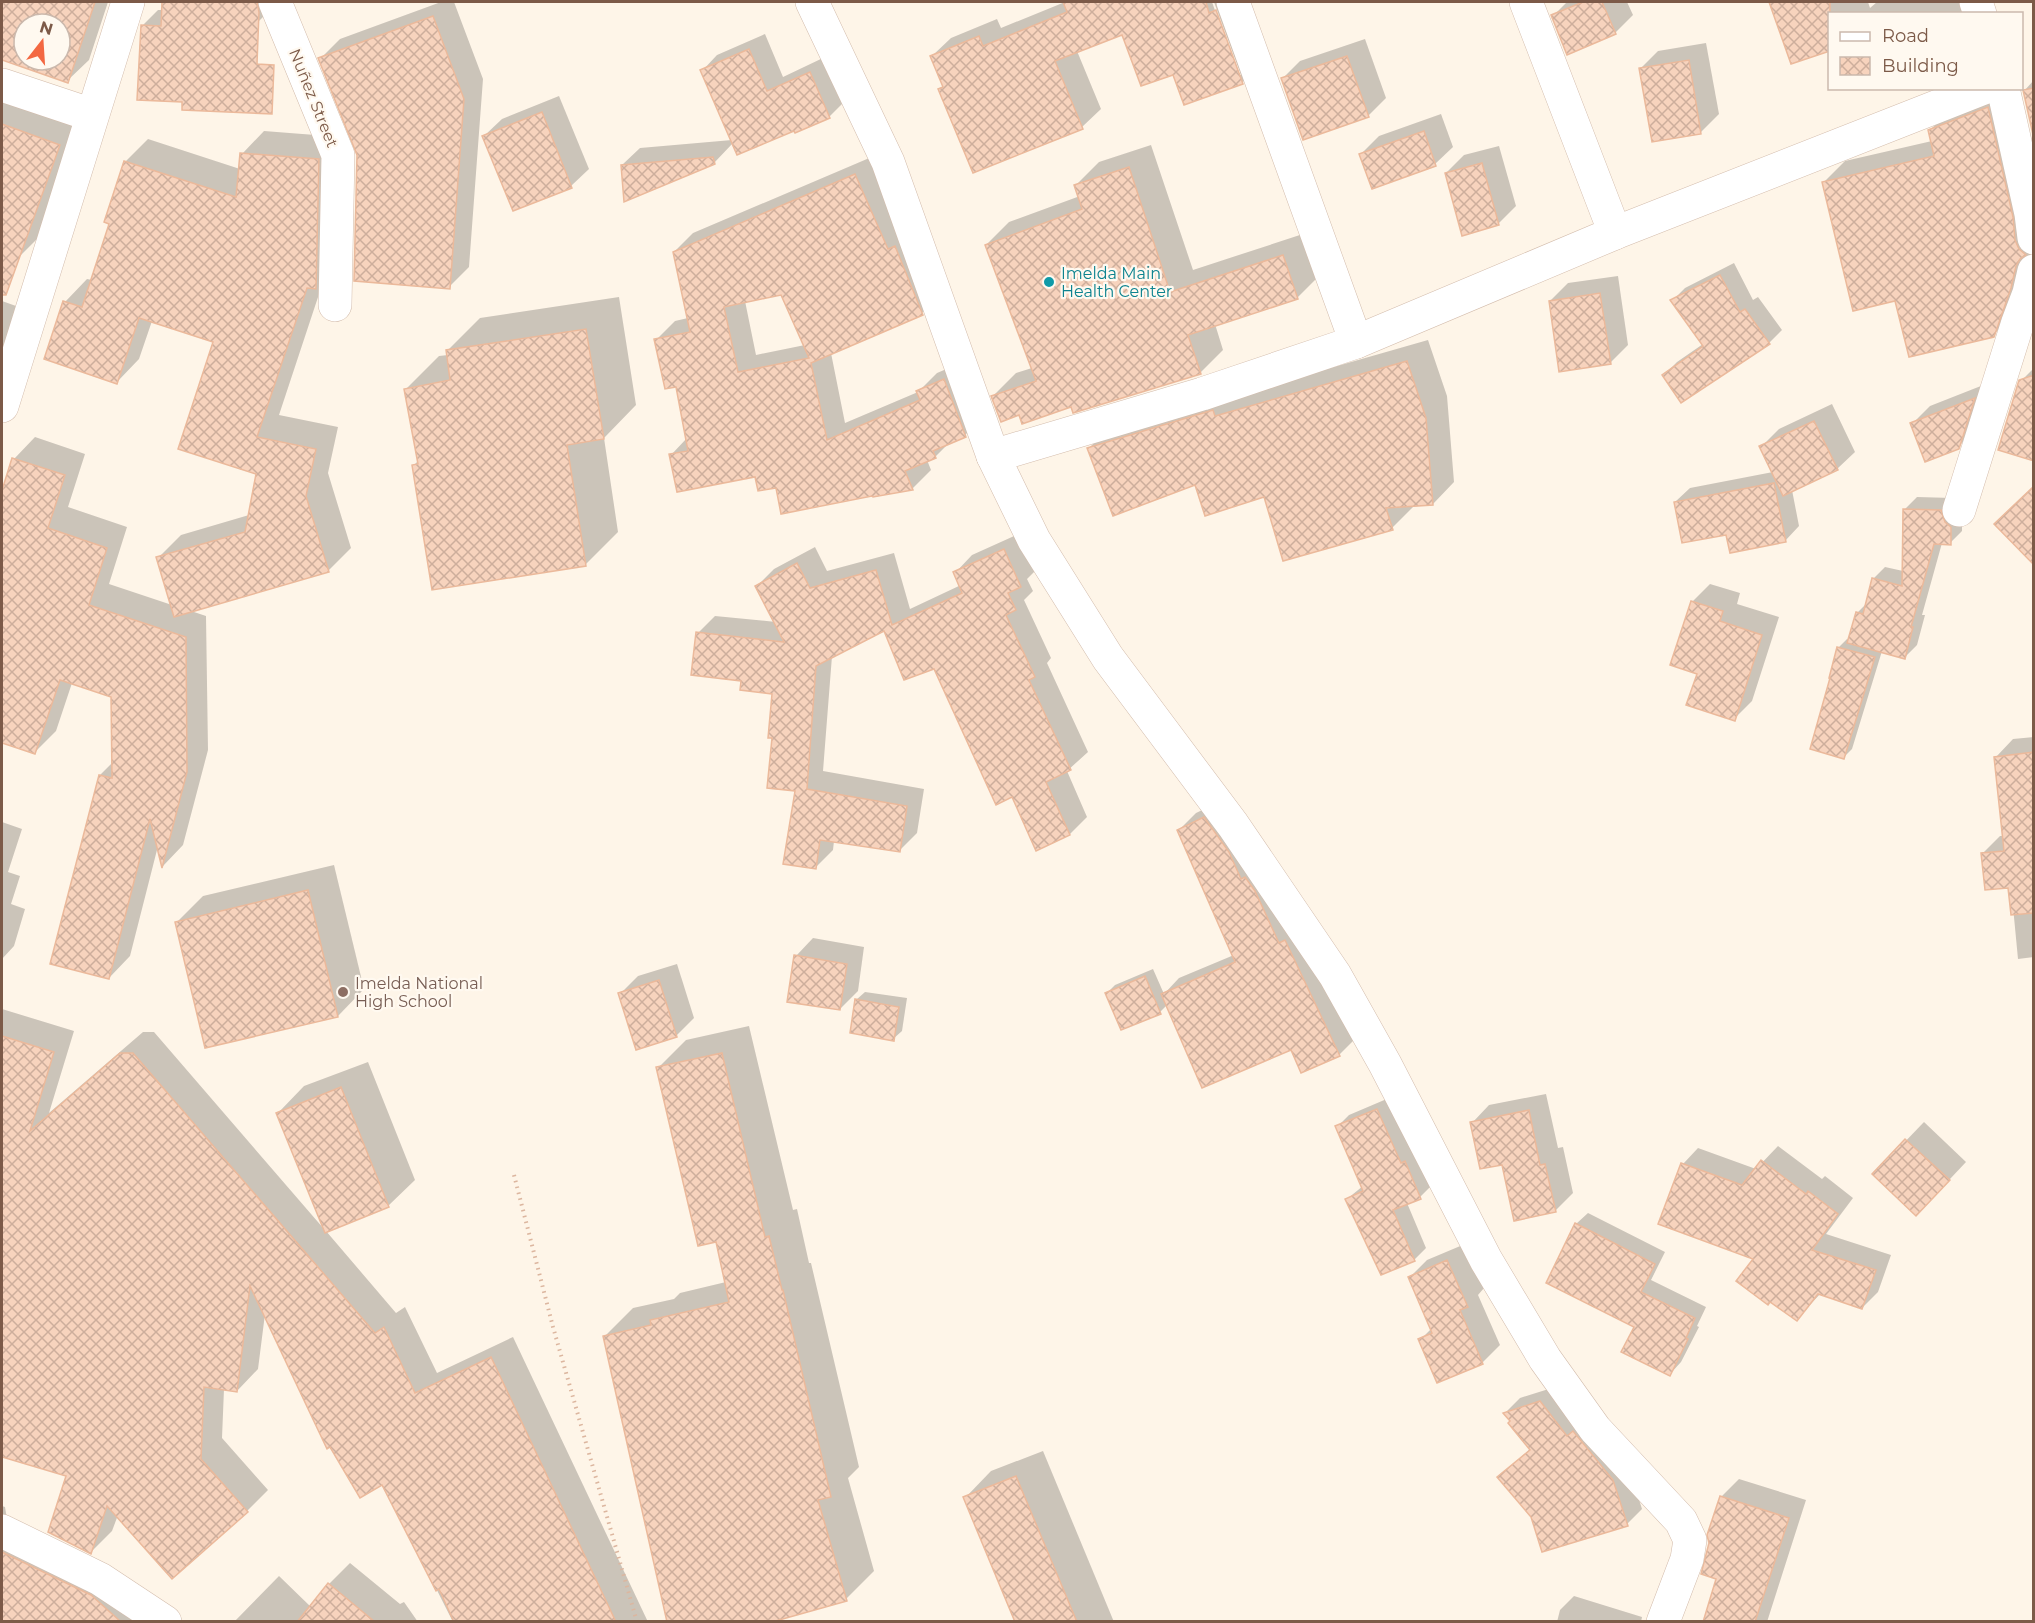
<svg xmlns="http://www.w3.org/2000/svg" width="2035" height="1623" font-family="Montserrat,sans-serif">
<style>
.shadow{fill:#0003;fill-rule:evenodd}
.building{fill:url(#building-cross-hatch);stroke:#ebb99b;stroke-width:1.5;fill-rule:evenodd}
.lines{fill:none;stroke-linecap:round;stroke-linejoin:round}
.minor-casing{stroke:#d3bcac;stroke-width:34}
.path{stroke:#dcb69f;stroke-width:4;stroke-dasharray:1.5 4.5;stroke-linecap:butt}
.minor{stroke:#fff;stroke-width:33}
.culture-dot{fill:#0f9aa8;stroke:#fff9f0;stroke-width:2}
.education-dot{fill:#8d6e63;stroke:#fff9f0;stroke-width:2}
.labels{text-anchor:middle;stroke-width:4.5;stroke-linejoin:round;paint-order:stroke}
.street-label{font-size:16px;fill:#7c5a48;stroke:#fff9f0}
.culture-label{font-size:16px;fill:#0d838f;stroke:#fff9f0;text-anchor:start}
.education-label{font-size:16px;fill:#785e54;stroke:#fff9f0;text-anchor:start}
</style>
<defs>
<pattern id="building-cross-hatch" width="8" height="8" patternUnits="userSpaceOnUse" patternTransform="scale(1.5)"><rect width="8" height="8" fill="#f7d3bd"/><path d="M0 0l8 8M0 8l8-8" fill="none" stroke="#cdae9c"/></pattern>
</defs>
<rect width="100%" height="100%" fill="#fef5e8"/>
<!-- shadow -->
<g class="shadow">
<path d="M 2,2 L 108,2 L 89,60 L 67,81 L 2,59 ZM 24,24 L 60,24 L 60,60 L 24,60 Z"/>
<path d="M 164,2 L 272,2 L 273,7 L 257,23 L 204,46 L 142,26 L 158,10 L 163,10 Z"/>
<path d="M 441,2 L 454,2 L 483,79 L 469,267 L 449,287 L 359,163 L 357,147 L 320,59 L 340,39 Z"/>
<path d="M 1065,2 L 1212,2 L 1238,75 L 1241,75 L 1214,2 L 1238,2 L 1260,64 L 1242,83 L 1174,73 L 1123,33 L 1077,51 L 1101,109 L 1082,127 L 940,90 L 944,86 L 932,56 L 951,38 L 997,19 L 1001,28 Z"/>
<path d="M 1567,2 L 1627,2 L 1633,15 L 1615,33 L 1553,16 Z"/>
<path d="M 1770,2 L 1868,2 L 1870,8 L 1877,2 L 1974,2 L 1979,14 L 1830,14 L 1792,62 Z"/>
<path d="M 765,34 L 783,77 L 825,57 L 845,101 L 829,117 L 795,129 L 733,143 L 714,163 L 622,165 L 640,148 L 732,140 L 702,71 L 717,55 Z"/>
<path d="M 1365,39 L 1386,98 L 1368,116 L 1282,79 L 1300,61 Z"/>
<path d="M 1706,43 L 1719,114 L 1701,132 L 1653,140 L 1641,68 L 1658,51 Z"/>
<path d="M 2034,80 L 2034,132 L 2024,91 Z"/>
<path d="M 2004,88 L 2020,202 L 2033,258 L 2015,314 L 1993,335 L 1896,299 L 1824,182 L 1845,161 L 1932,141 L 1929,131 L 1951,109 Z"/>
<path d="M 2,95 L 80,124 L 39,237 L 18,258 L 2,252 Z"/>
<path d="M 559,96 L 589,169 L 571,186 L 514,209 L 484,136 L 502,119 Z"/>
<path d="M 1441,114 L 1453,147 L 1435,164 L 1361,154 L 1379,136 Z"/>
<path d="M 264,131 L 341,137 L 324,279 L 279,415 L 338,427 L 328,473 L 351,548 L 328,571 L 191,611 L 206,616 L 208,750 L 183,845 L 163,866 L 158,846 L 130,956 L 109,978 L 100,775 L 113,762 L 113,696 L 72,683 L 56,731 L 34,753 L 2,742 L 2,495 L 14,459 L 35,437 L 85,454 L 68,507 L 127,527 L 109,584 L 172,605 L 158,558 L 181,535 L 249,515 L 258,473 L 215,341 L 152,321 L 139,359 L 117,382 L 65,302 L 87,279 L 92,280 L 111,223 L 125,162 L 148,139 L 240,169 L 242,154 Z"/>
<path d="M 1151,145 L 1193,270 L 1306,233 L 1320,275 L 1297,298 L 1215,324 L 1223,350 L 1200,373 L 1072,406 L 1020,413 L 993,396 L 1016,373 L 1032,368 L 986,245 L 1009,222 L 1080,196 L 1076,185 L 1099,162 Z"/>
<path d="M 1499,146 L 1516,206 L 1498,224 L 1446,173 L 1464,155 Z"/>
<path d="M 874,156 L 940,295 L 922,313 L 831,353 L 845,423 L 918,392 L 937,373 L 963,362 L 984,417 L 965,435 L 950,442 L 935,457 L 927,460 L 931,470 L 912,489 L 777,486 L 756,475 L 671,455 L 687,438 L 677,385 L 656,340 L 675,321 L 688,318 L 674,252 L 693,233 ZM 782,293 L 805,345 L 756,355 L 745,301 Z"/>
<path d="M 1734,263 L 1753,300 L 1758,297 L 1782,330 L 1769,343 L 1664,375 L 1677,362 L 1703,344 L 1672,301 L 1685,288 Z"/>
<path d="M 1618,276 L 1628,345 L 1610,363 L 1550,301 L 1568,283 Z"/>
<path d="M 619,297 L 636,405 L 604,438 L 618,532 L 585,565 L 414,465 L 419,460 L 406,389 L 439,356 L 448,355 L 447,351 L 480,318 Z"/>
<path d="M 2,301 L 16,306 L 2,352 Z"/>
<path d="M 1428,340 L 1447,396 L 1454,482 L 1433,504 L 1413,505 L 1413,507 L 1392,528 L 1265,495 L 1196,484 L 1089,448 L 1110,427 L 1236,395 Z"/>
<path d="M 2034,368 L 2034,459 L 2021,381 Z"/>
<path d="M 1991,382 L 1976,429 L 1958,447 L 1912,424 L 1930,406 Z"/>
<path d="M 1832,404 L 1855,452 L 1837,469 L 1792,490 L 1799,526 L 1785,541 L 1728,533 L 1675,502 L 1690,488 L 1773,472 L 1761,447 L 1779,429 Z"/>
<path d="M 1917,497 L 1953,498 L 1962,514 L 1962,531 L 1950,543 L 1942,543 L 1922,615 L 1925,615 L 1917,645 L 1905,657 L 1882,651 L 1852,749 L 1844,757 L 1838,648 L 1847,639 L 1850,640 L 1857,613 L 1867,603 L 1873,579 L 1885,567 L 1903,571 L 1905,509 Z"/>
<path d="M 1021,533 L 1038,568 L 1027,579 L 1033,591 L 1024,600 L 1051,658 L 1047,663 L 1088,752 L 1067,771 L 1087,817 L 1070,834 L 1037,849 L 1013,795 L 934,667 L 885,629 L 832,656 L 823,771 L 924,789 L 917,833 L 899,851 L 834,841 L 833,850 L 815,868 L 796,789 L 774,737 L 774,693 L 742,680 L 698,633 L 715,616 L 776,622 L 757,586 L 774,569 L 815,547 L 827,571 L 894,553 L 910,609 L 961,585 L 955,573 L 972,555 Z"/>
<path d="M 1710,584 L 1740,593 L 1737,604 L 1779,617 L 1752,701 L 1734,719 L 1699,673 L 1692,602 Z"/>
<path d="M 2034,737 L 2034,957 L 2018,959 L 2011,886 L 1982,854 L 2000,836 L 2004,836 L 1996,757 L 2013,739 Z"/>
<path d="M 1221,801 L 1356,1038 L 1339,1055 L 1291,1048 L 1167,1005 L 1160,1012 L 1107,993 L 1115,985 L 1153,969 L 1164,994 L 1179,978 L 1234,955 L 1179,830 L 1196,813 Z"/>
<path d="M 2,822 L 22,829 L 8,872 L 20,876 L 11,904 L 25,909 L 14,946 L 2,959 Z"/>
<path d="M 334,865 L 364,989 L 338,1016 L 206,1047 L 177,922 L 203,896 Z"/>
<path d="M 813,938 L 864,947 L 858,991 L 840,1009 L 796,956 Z"/>
<path d="M 677,964 L 694,1018 L 676,1036 L 620,994 L 638,976 Z"/>
<path d="M 865,992 L 907,998 L 902,1031 L 893,1039 L 856,1000 Z"/>
<path d="M 2,1009 L 74,1031 L 49,1113 L 143,1032 L 154,1032 L 324,1229 L 278,1113 L 304,1086 L 368,1062 L 415,1180 L 388,1206 L 326,1231 L 396,1313 L 405,1307 L 437,1373 L 513,1337 L 648,1622 L 453,1622 L 383,1483 L 265,1314 L 258,1369 L 237,1391 L 224,1389 L 222,1438 L 268,1490 L 247,1511 L 118,1515 L 112,1531 L 91,1552 L 68,1475 L 2,1455 Z"/>
<path d="M 749,1026 L 793,1210 L 797,1209 L 809,1263 L 811,1263 L 859,1467 L 848,1478 L 874,1571 L 846,1599 L 777,1619 L 777,1622 L 669,1622 L 605,1336 L 633,1308 L 674,1299 L 680,1293 L 726,1282 L 717,1240 L 658,1068 L 686,1040 Z"/>
<path d="M 1546,1094 L 1558,1148 L 1563,1147 L 1573,1193 L 1555,1211 L 1503,1163 L 1472,1123 L 1489,1105 Z"/>
<path d="M 1389,1098 L 1432,1185 L 1420,1197 L 1407,1203 L 1426,1248 L 1414,1260 L 1347,1199 L 1363,1186 L 1337,1127 L 1349,1115 Z"/>
<path d="M 1924,1122 L 1966,1162 L 1934,1196 L 1874,1174 Z"/>
<path d="M 1778,1146 L 1822,1179 L 1825,1176 L 1853,1198 L 1826,1234 L 1891,1255 L 1878,1292 L 1862,1308 L 1821,1293 L 1797,1319 L 1756,1258 L 1683,1164 L 1698,1148 L 1756,1169 Z"/>
<path d="M 1588,1213 L 1665,1252 L 1651,1280 L 1706,1307 L 1697,1326 L 1699,1327 L 1681,1362 L 1670,1374 L 1636,1327 L 1576,1224 Z"/>
<path d="M 1465,1244 L 1484,1288 L 1478,1295 L 1500,1345 L 1482,1363 L 1420,1340 L 1432,1328 L 1409,1278 L 1427,1260 Z"/>
<path d="M 1555,1387 L 1628,1465 L 1642,1509 L 1627,1524 L 1532,1517 L 1499,1477 L 1531,1448 L 1505,1413 L 1520,1398 Z"/>
<path d="M 1043,1451 L 1114,1622 L 1016,1622 L 965,1498 L 991,1471 Z"/>
<path d="M 1739,1479 L 1806,1500 L 1767,1622 L 1705,1622 L 1718,1578 L 1721,1497 Z"/>
<path d="M 2,1506 L 5,1507 L 7,1519 L 166,1622 L 2,1622 Z"/>
<path d="M 350,1563 L 400,1604 L 404,1602 L 418,1622 L 234,1622 L 279,1576 L 311,1607 L 329,1584 Z"/>
<path d="M 1574,1596 L 1642,1617 L 1641,1622 L 1557,1622 L 1560,1610 Z"/>
</g>
<!-- building -->
<g class="building">
<path d="M 2,2 L 95,2 L 68,83 L 2,60 ZM 24,24 L 60,24 L 60,60 L 24,60 Z"/>
<path d="M 162,2 L 257,2 L 259,12 L 257,64 L 274,65 L 272,114 L 182,110 L 182,102 L 137,100 L 141,25 L 161,26 Z"/>
<path d="M 1063,2 L 1206,2 L 1209,13 L 1216,10 L 1243,84 L 1184,105 L 1173,75 L 1141,86 L 1122,35 L 1055,61 L 1083,129 L 973,173 L 938,89 L 943,87 L 930,56 L 979,36 L 983,46 L 1067,12 Z"/>
<path d="M 1583,2 L 1602,2 L 1616,34 L 1567,55 L 1551,15 Z"/>
<path d="M 1769,2 L 1830,2 L 1830,51 L 1791,64 Z"/>
<path d="M 433,16 L 464,99 L 450,289 L 354,281 L 357,155 L 318,58 Z"/>
<path d="M 749,49 L 767,91 L 810,72 L 830,118 L 795,133 L 794,131 L 737,155 L 700,70 Z"/>
<path d="M 1347,56 L 1369,117 L 1303,140 L 1281,78 Z"/>
<path d="M 1689,60 L 1701,134 L 1652,142 L 1639,68 Z"/>
<path d="M 2034,88 L 2034,139 L 2023,90 Z"/>
<path d="M 1988,107 L 2013,217 L 2015,240 L 2019,249 L 2026,255 L 2020,259 L 2016,266 L 2011,288 L 1994,337 L 1909,357 L 1895,301 L 1853,311 L 1822,182 L 1934,156 L 1928,130 Z"/>
<path d="M 542,112 L 572,188 L 513,211 L 482,136 Z"/>
<path d="M 2,124 L 60,145 L 6,295 L 2,295 Z"/>
<path d="M 1424,131 L 1436,166 L 1372,189 L 1359,154 Z"/>
<path d="M 240,153 L 319,159 L 316,289 L 307,288 L 257,437 L 316,449 L 306,496 L 329,572 L 174,617 L 156,557 L 245,532 L 256,474 L 178,449 L 213,342 L 139,318 L 117,384 L 44,359 L 63,301 L 82,307 L 109,224 L 104,222 L 124,161 L 236,197 Z"/>
<path d="M 713,157 L 715,164 L 624,202 L 621,165 Z"/>
<path d="M 1482,163 L 1499,225 L 1462,236 L 1445,173 Z"/>
<path d="M 1129,167 L 1170,292 L 1283,255 L 1298,299 L 1188,335 L 1201,374 L 1073,413 L 1071,407 L 1022,424 L 1019,415 L 1001,422 L 991,396 L 1036,381 L 985,245 L 1082,209 L 1074,185 Z"/>
<path d="M 855,174 L 888,249 L 895,246 L 923,315 L 811,363 L 827,440 L 920,400 L 916,391 L 944,379 L 966,437 L 933,451 L 936,458 L 905,471 L 913,490 L 873,497 L 872,496 L 781,514 L 776,488 L 758,491 L 755,477 L 677,492 L 669,454 L 688,451 L 676,387 L 665,389 L 654,339 L 690,332 L 673,252 ZM 781,295 L 809,358 L 738,372 L 724,307 Z"/>
<path d="M 1720,275 L 1740,312 L 1745,309 L 1770,344 L 1681,403 L 1662,375 L 1703,346 L 1670,300 Z"/>
<path d="M 1600,293 L 1611,364 L 1559,372 L 1549,301 Z"/>
<path d="M 586,329 L 604,439 L 567,445 L 586,566 L 432,590 L 412,465 L 418,464 L 404,389 L 450,380 L 446,350 Z"/>
<path d="M 1407,361 L 1426,418 L 1433,505 L 1386,508 L 1393,530 L 1283,561 L 1264,497 L 1205,516 L 1195,485 L 1113,516 L 1087,448 L 1213,410 L 1215,416 Z"/>
<path d="M 2034,375 L 2034,461 L 1998,450 L 2019,380 Z"/>
<path d="M 1975,398 L 1959,449 L 1925,462 L 1910,423 Z"/>
<path d="M 1814,421 L 1838,470 L 1783,496 L 1759,446 Z"/>
<path d="M 12,458 L 65,475 L 48,528 L 107,548 L 89,605 L 186,637 L 187,772 L 162,868 L 150,819 L 109,979 L 50,964 L 99,775 L 112,778 L 111,697 L 60,680 L 35,754 L 2,743 L 2,490 Z"/>
<path d="M 1774,483 L 1786,542 L 1730,553 L 1726,535 L 1682,543 L 1674,502 Z"/>
<path d="M 2034,486 L 2034,565 L 1994,524 Z"/>
<path d="M 1903,509 L 1941,510 L 1945,522 L 1951,527 L 1951,545 L 1934,544 L 1911,627 L 1913,627 L 1905,659 L 1847,643 L 1856,612 L 1863,614 L 1872,578 L 1902,586 Z"/>
<path d="M 1004,549 L 1021,587 L 1008,593 L 1016,610 L 1006,615 L 1035,677 L 1029,680 L 1071,770 L 1046,782 L 1070,835 L 1036,851 L 1012,797 L 996,805 L 934,669 L 904,680 L 884,631 L 816,666 L 807,789 L 907,806 L 900,852 L 820,840 L 816,869 L 783,864 L 795,791 L 767,788 L 772,738 L 768,738 L 772,694 L 740,690 L 741,681 L 691,675 L 696,632 L 784,642 L 755,586 L 797,563 L 810,588 L 876,570 L 892,625 L 962,593 L 953,572 Z"/>
<path d="M 1691,601 L 1723,611 L 1720,621 L 1762,635 L 1735,721 L 1686,705 L 1697,674 L 1670,665 Z"/>
<path d="M 1837,647 L 1875,657 L 1844,759 L 1810,749 L 1830,678 L 1829,678 Z"/>
<path d="M 2034,752 L 2034,913 L 2011,915 L 2008,888 L 1985,890 L 1981,853 L 2004,851 L 1994,757 Z"/>
<path d="M 1204,817 L 1229,852 L 1241,879 L 1245,877 L 1255,891 L 1279,943 L 1285,940 L 1340,1056 L 1301,1073 L 1291,1050 L 1202,1088 L 1161,994 L 1235,962 L 1177,830 Z"/>
<path d="M 308,890 L 338,1017 L 205,1048 L 175,922 Z"/>
<path d="M 794,955 L 847,964 L 840,1010 L 787,1002 Z"/>
<path d="M 1145,976 L 1161,1014 L 1121,1030 L 1105,993 Z"/>
<path d="M 659,980 L 677,1037 L 636,1050 L 618,993 Z"/>
<path d="M 855,999 L 899,1007 L 894,1041 L 850,1033 Z"/>
<path d="M 2,1036 L 54,1052 L 30,1131 L 120,1053 L 133,1053 L 375,1333 L 384,1327 L 415,1393 L 491,1357 L 616,1622 L 454,1622 L 439,1589 L 436,1591 L 382,1485 L 360,1498 L 330,1447 L 327,1449 L 250,1286 L 237,1392 L 204,1387 L 201,1459 L 248,1512 L 172,1579 L 107,1506 L 91,1554 L 48,1532 L 66,1476 L 2,1457 Z"/>
<path d="M 722,1053 L 765,1237 L 769,1236 L 782,1290 L 783,1290 L 831,1497 L 818,1500 L 847,1601 L 772,1622 L 667,1622 L 603,1336 L 651,1325 L 650,1320 L 729,1302 L 716,1242 L 698,1246 L 656,1067 Z"/>
<path d="M 341,1087 L 389,1207 L 325,1233 L 276,1113 Z"/>
<path d="M 1377,1109 L 1401,1163 L 1405,1161 L 1421,1199 L 1393,1210 L 1415,1261 L 1381,1275 L 1345,1199 L 1363,1191 L 1335,1126 Z"/>
<path d="M 1529,1110 L 1540,1165 L 1545,1164 L 1556,1212 L 1514,1221 L 1502,1165 L 1480,1169 L 1470,1122 Z"/>
<path d="M 1905,1139 L 1950,1180 L 1916,1216 L 1872,1174 Z"/>
<path d="M 1761,1160 L 1806,1194 L 1808,1191 L 1838,1214 L 1812,1250 L 1876,1270 L 1862,1309 L 1818,1294 L 1797,1321 L 1770,1302 L 1768,1305 L 1736,1281 L 1753,1259 L 1658,1224 L 1681,1163 L 1742,1185 Z"/>
<path d="M 1575,1223 L 1655,1264 L 1641,1292 L 1695,1318 L 1686,1338 L 1688,1339 L 1670,1376 L 1621,1352 L 1634,1327 L 1546,1283 Z"/>
<path d="M 1447,1260 L 1468,1307 L 1460,1310 L 1483,1364 L 1437,1383 L 1418,1339 L 1432,1333 L 1408,1277 Z"/>
<path d="M 1540,1401 L 1567,1436 L 1573,1431 L 1613,1480 L 1628,1526 L 1542,1552 L 1531,1517 L 1497,1477 L 1530,1450 L 1508,1423 L 1510,1421 L 1503,1413 Z"/>
<path d="M 1016,1476 L 1077,1622 L 1015,1622 L 963,1497 Z"/>
<path d="M 1720,1496 L 1789,1518 L 1755,1622 L 1703,1622 L 1716,1579 L 1701,1574 L 1709,1543 L 1707,1535 Z"/>
<path d="M 2,1552 L 91,1595 L 121,1622 L 2,1622 Z"/>
<path d="M 328,1583 L 375,1622 L 297,1622 Z"/>
</g>
<g class="lines">
<!-- minor casing -->
<g class="minor-casing">
<g id="minor">
<path d="M 275,2 L 338,155 L 335,305"/>
<path d="M 812,2 L 888,162 L 993,456 L 1034,540 L 1108,658 L 1233,825 L 1335,975 L 1385,1064 L 1486,1260 L 1545,1359 L 1595,1429 L 1681,1521 L 1690,1540 L 1687,1559 L 1663,1622"/>
<path d="M 1233,2 L 1356,342"/>
<path d="M 1526,2 L 1615,233"/>
<path d="M 1976,2 L 1980,14"/>
<path d="M 2,85 L 92,115"/>
<path d="M 2003,88 L 2031,214 L 2034,238"/>
<path d="M 2,406 L 128,2"/>
<path d="M 993,456 L 1202,394 L 1356,342 L 1615,233 L 1984,88"/>
<path d="M 1959,510 L 2018,322 L 2029,293 L 2034,271"/>
<path d="M 2,1531 L 100,1579 L 165,1622"/>
</g>
</g>
<!-- path -->
<path class="path" d="M 514,1175 L 553,1327 L 637,1622"/>
<!-- minor -->
<use href="#minor" class="minor"/>
</g>
<!-- markers -->
<circle class="culture-dot" cx="1049" cy="282" r="6"/>
<circle class="education-dot" cx="343" cy="992" r="6"/>
<g class="labels">
<!-- street labels -->
<g class="street-label">
<text transform="translate(314 98) rotate(68)" y="6">Nuñez Street</text>
</g>
<!-- culture labels -->
<g class="culture-label">
<text x="1061" y="279">Imelda Main<tspan x="1061" dy="18">Health Center</tspan></text>
</g>
<!-- education labels -->
<g class="education-label">
<text x="355" y="989">Imelda National<tspan x="355" dy="18">High School</tspan></text>
</g>
</g>
<!-- border -->
<rect width="2035" height="1623" fill="none" stroke="#7c5a48" stroke-width="6"/>
<!-- legend -->
<rect x="1828" y="12" width="195" height="78" fill="#fff9f0" stroke="#cbb9ad" stroke-width="1.5"/>
<rect x="1840" y="32" width="30" height="9" fill="#ffffff" stroke="#cbb9ad" stroke-width="1.5"/>
<text x="1882" y="42" font-size="18" fill="#7c5a48">Road</text>
<rect x="1840" y="57" width="30" height="18" fill="url(#building-cross-hatch)" stroke="#cbb9ad" stroke-width="1.5"/>
<text x="1882" y="72" font-size="18" fill="#7c5a48">Building</text>
<!-- north arrow -->
<g transform="translate(42 42) rotate(17)"><circle r="28" fill="#fff9f0" stroke="#cbb9ad" stroke-width="1.5"/>
<path d="M0-4.5L10 22L0 15L-10 22Z" fill="#f36842"/>
<text y="-9" font-size="16" font-weight="bold" text-anchor="middle" fill="#7c5a48">N</text>
</g>
</svg>
